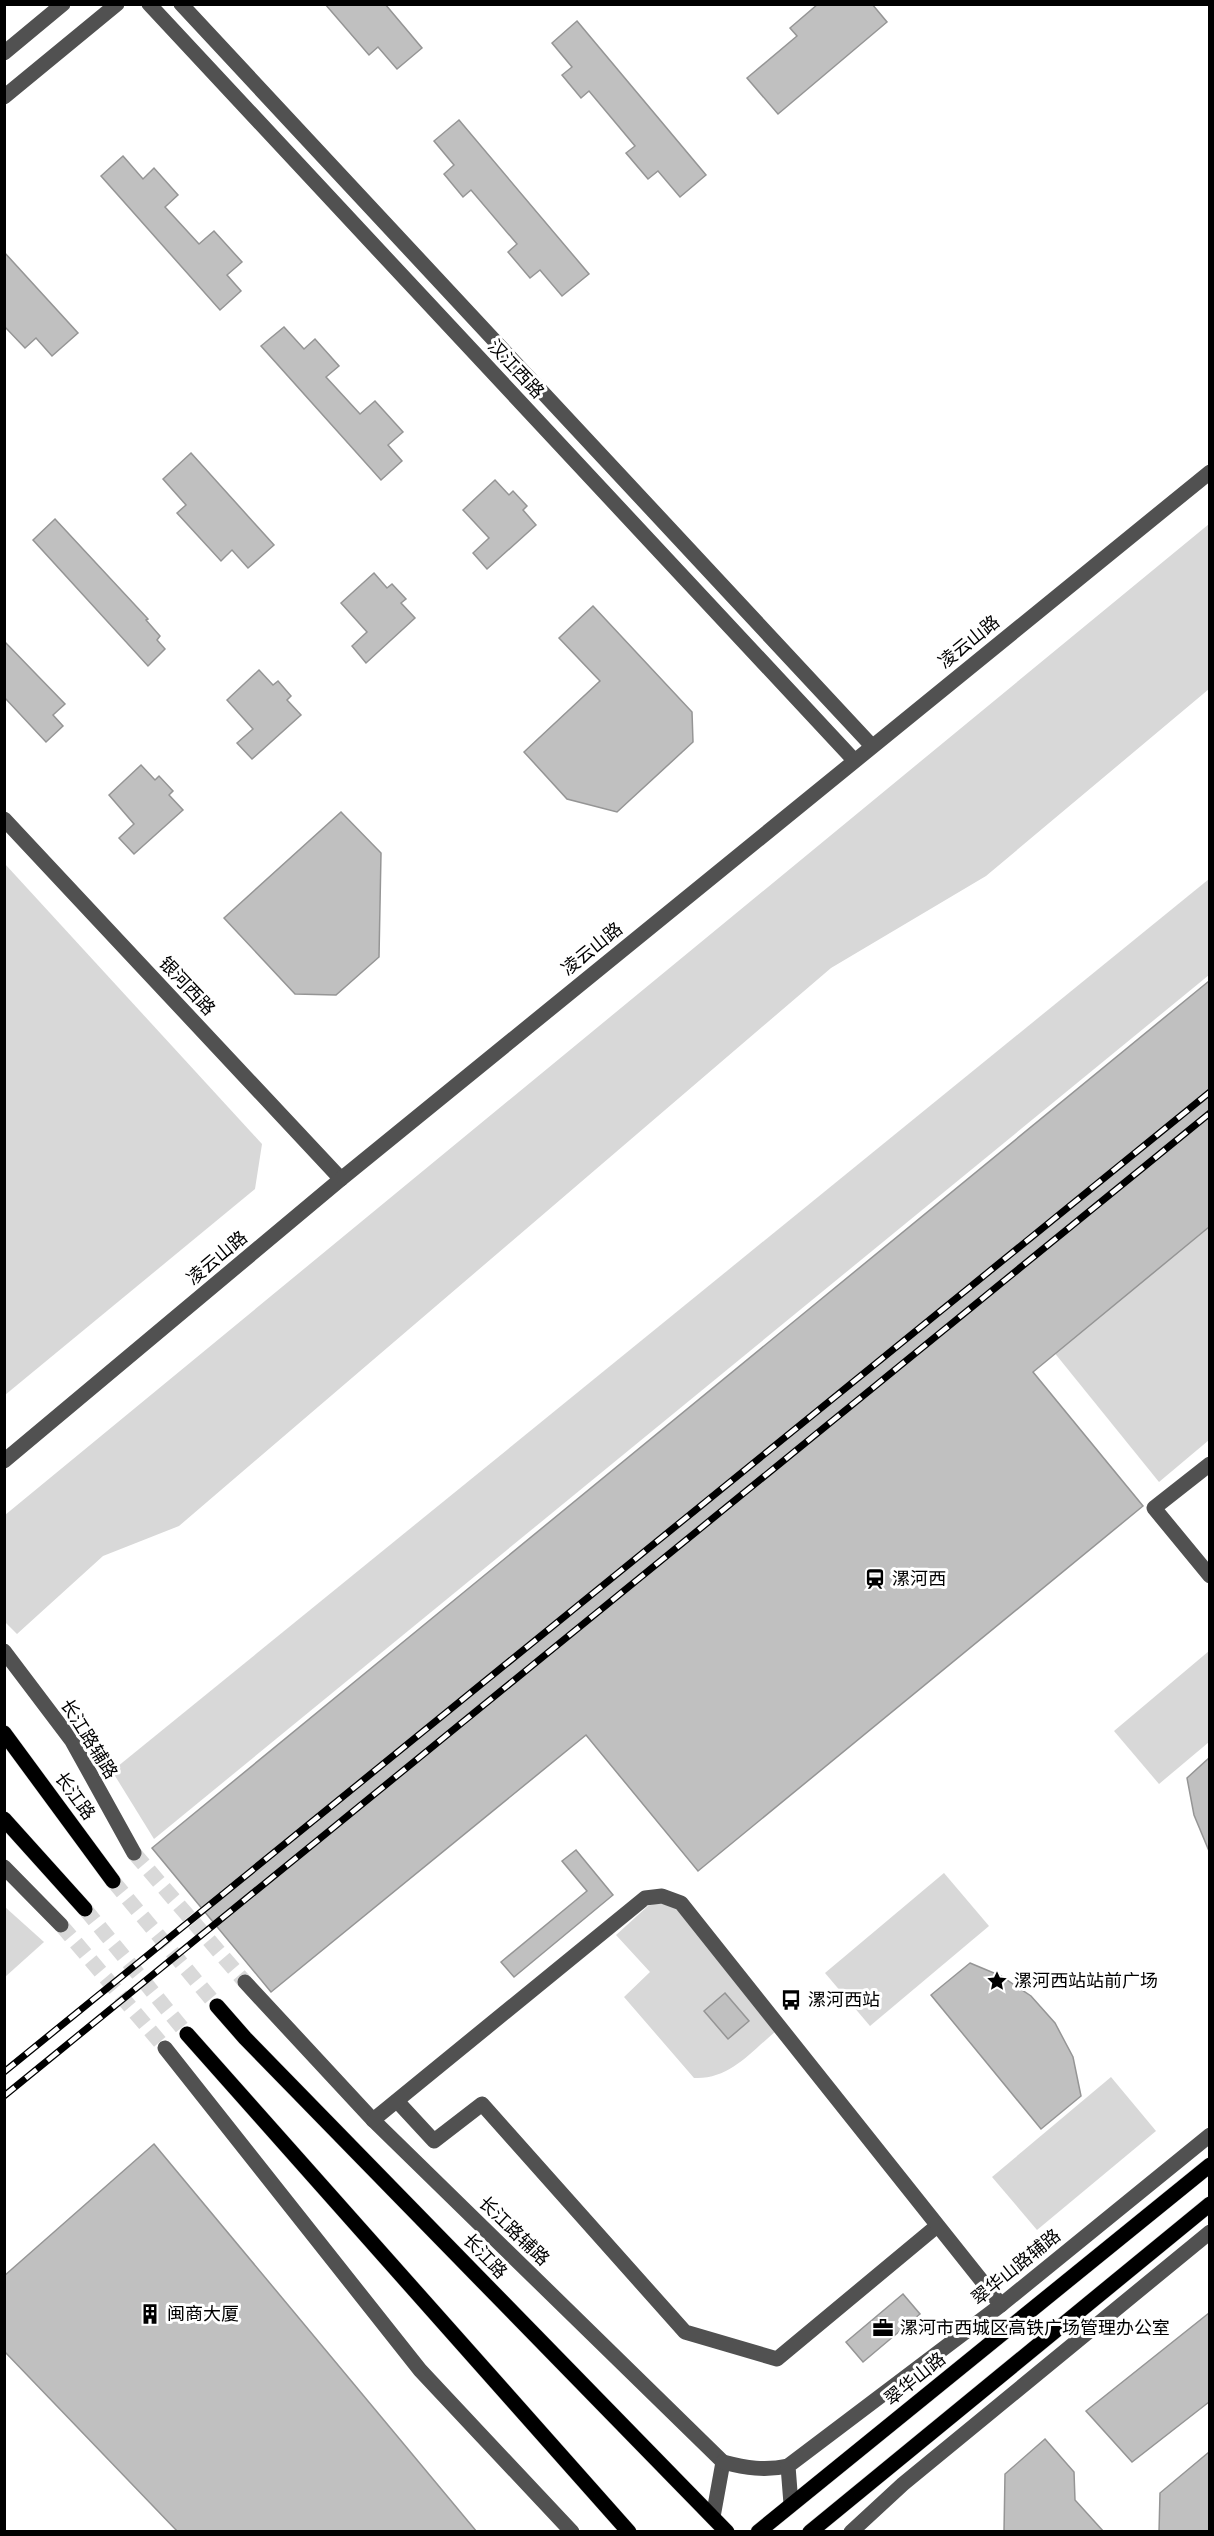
<svg xmlns="http://www.w3.org/2000/svg" width="1214" height="2536" font-family="'Sofia Sans Condensed','Noto Sans SC',sans-serif">
<style>
.green{fill:#d8d8d8}
.building{fill:#c0c0c0;stroke:#959595;stroke-width:1.5}
.lines{fill:none;stroke-linecap:round;stroke-linejoin:round}
.minor-tunnel{stroke:#d9d9d9;stroke-width:15;stroke-dasharray:15 8;stroke-linecap:butt}
.major-tunnel{stroke:#d9d9d9;stroke-width:15;stroke-dasharray:15 8;stroke-linecap:butt}
.major-casing{stroke:#dbdbdb;stroke-width:16}
.minor{stroke:#515151;stroke-width:15}
.major{stroke:#000;stroke-width:15}
.rail-casing{stroke:#000;stroke-width:7}
.rail{stroke:#fff;stroke-width:4.5;stroke-dasharray:14;stroke-linecap:butt}
.labels{text-anchor:middle;stroke-width:6;stroke-linejoin:round;paint-order:stroke}
.street-label{font-size:18px;fill:#000;stroke:#fff}
.poi-label{font-size:18px;fill:#000;stroke:#fff;text-anchor:start}
</style>
<rect width="100%" height="100%" fill="#fff"/>
<!-- green -->
<g class="green">
<path d="M 1209,524 L 1209,689 L 986,876 L 831,968 L 179,1526 L 103,1556 L 17,1634 L 5,1622 L 5,1515 Z"/>
<path d="M 5,864 L 262,1144 L 255,1189 L 5,1395 Z"/>
<path d="M 1209,879 L 1209,975 L 154,1839 L 112,1771 Z"/>
<path d="M 1209,1218 L 1209,1440 L 1159,1482 L 1049,1346 Z"/>
<path d="M 1209,1651 L 1209,1742 L 1159,1784 L 1114,1731 Z"/>
<path d="M 944,1873 L 989,1926 L 870,2026 L 825,1973 Z"/>
<path d="M 659,1902 L 674,1906 L 776,2031 C 751,2052 729,2080 694,2078 L 624,1997 L 650,1972 L 616,1935 L 648,1906 Z"/>
<path d="M 5,1907 L 44,1942 L 5,1977 Z"/>
<path d="M 1111,2077 L 1156,2131 L 1037,2230 L 992,2177 Z"/>
</g>
<!-- building -->
<g class="building">
<path d="M 325,4 L 385,4 L 422,48 L 397,69 L 378,47 L 369,55 Z"/>
<path d="M 818,4 L 872,4 L 887,22 L 778,114 L 747,78 L 797,36 L 790,28 Z"/>
<path d="M 577,21 L 706,175 L 680,197 L 658,171 L 648,179 L 626,153 L 635,146 L 589,91 L 581,98 L 562,75 L 572,67 L 552,43 Z"/>
<path d="M 459,120 L 589,274 L 562,296 L 540,270 L 530,278 L 508,252 L 517,244 L 471,190 L 463,197 L 444,174 L 454,165 L 434,141 Z"/>
<path d="M 123,156 L 143,179 L 154,168 L 178,195 L 165,207 L 199,244 L 214,231 L 242,262 L 227,275 L 241,291 L 220,310 L 101,176 Z"/>
<path d="M 4,252 L 78,333 L 52,356 L 36,338 L 25,348 L 4,326 Z"/>
<path d="M 284,327 L 304,349 L 315,339 L 339,366 L 326,377 L 360,414 L 375,401 L 403,432 L 388,445 L 402,461 L 381,480 L 261,346 Z"/>
<path d="M 191,453 L 274,545 L 248,568 L 232,550 L 221,561 L 177,513 L 186,505 L 163,479 Z"/>
<path d="M 495,480 L 509,495 L 513,491 L 527,506 L 523,510 L 536,525 L 487,569 L 473,553 L 489,538 L 463,510 Z"/>
<path d="M 55,519 L 148,619 L 146,620 L 160,636 L 157,640 L 165,649 L 148,666 L 33,540 Z"/>
<path d="M 374,573 L 387,588 L 392,584 L 406,599 L 401,603 L 415,618 L 366,663 L 352,646 L 367,632 L 341,603 Z"/>
<path d="M 593,606 L 692,712 L 693,742 L 617,812 L 567,799 L 524,752 L 600,681 L 559,638 Z"/>
<path d="M 4,641 L 65,704 L 53,715 L 63,726 L 46,742 L 4,697 Z"/>
<path d="M 259,670 L 273,685 L 278,681 L 291,696 L 287,700 L 301,715 L 252,759 L 237,743 L 253,729 L 227,700 Z"/>
<path d="M 141,765 L 155,780 L 159,776 L 173,791 L 169,795 L 183,810 L 134,854 L 119,838 L 134,824 L 109,795 Z"/>
<path d="M 341,812 L 381,853 L 379,957 L 336,995 L 295,994 L 224,918 Z"/>
<path d="M 1209,981 L 1209,1227 L 1033,1372 L 1143,1506 L 698,1871 L 586,1735 L 271,1992 L 152,1848 Z"/>
<path d="M 1209,1758 L 1209,1851 L 1194,1815 L 1187,1778 Z"/>
<path d="M 576,1850 L 613,1895 L 514,1977 L 501,1962 L 587,1891 L 562,1861 Z"/>
<path d="M 970,1963 L 1001,1976 L 1031,1996 L 1055,2023 L 1073,2057 L 1081,2096 L 1041,2129 L 931,1995 Z"/>
<path d="M 725,1993 L 749,2021 L 728,2039 L 704,2011 Z"/>
<path d="M 154,2144 L 477,2532 L 178,2532 L 4,2351 L 4,2276 Z"/>
<path d="M 903,2294 L 920,2314 L 863,2362 L 846,2342 Z"/>
<path d="M 1209,2313 L 1209,2402 L 1132,2462 L 1086,2411 Z"/>
<path d="M 1045,2439 L 1074,2472 L 1075,2500 L 1104,2532 L 1004,2532 L 1005,2474 Z"/>
<path d="M 1209,2452 L 1209,2532 L 1159,2532 L 1160,2493 Z"/>
</g>
<g class="lines">
<!-- minor-tunnel -->
<g class="minor-tunnel">
<path d="M 134,1853 L 245,1982"/>
<path d="M 61,1925 L 165,2048"/>
</g>
<!-- major-tunnel -->
<g class="major-tunnel">
<path d="M 113,1881 L 217,2006"/>
<path d="M 85,1909 L 187,2034"/>
</g>
<!-- major casing -->
<g class="major-casing">
<g id="major">
<path d="M 4,1733 L 113,1881"/>
<path d="M 4,1819 L 85,1909"/>
<path d="M 217,2006 L 245,2038 L 727,2532"/>
<path d="M 187,2034 L 629,2532"/>
<path d="M 758,2532 L 1210,2165"/>
<path d="M 810,2532 L 1210,2204"/>
</g>
</g>
<!-- minor -->
<g class="minor">
<path d="M 149,4 L 854,760"/>
<path d="M 181,4 L 872,746"/>
<path d="M 4,53 L 63,4"/>
<path d="M 4,97 L 117,4"/>
<path d="M 4,819 L 341,1179"/>
<path d="M 4,1461 L 341,1179 L 1210,472"/>
<path d="M 1210,1464 L 1154,1508 L 1210,1576"/>
<path d="M 4,1651 L 72,1741 L 134,1853"/>
<path d="M 4,1867 L 61,1925"/>
<path d="M 245,1982 L 373,2120 L 723,2462 L 713,2517"/>
<path d="M 165,2048 L 420,2370 L 572,2532"/>
<path d="M 397,2101 L 434,2141 L 482,2104 L 685,2332 L 777,2359 L 937,2226"/>
<path d="M 373,2120 L 645,1898 L 662,1896 L 681,1903 L 1001,2305"/>
<path d="M 723,2462 C 746,2468 765,2471 788,2466"/>
<path d="M 791,2504 L 788,2466 L 1001,2305 L 1210,2135"/>
<path d="M 851,2532 L 903,2484 L 1210,2232"/>
</g>
<!-- major -->
<use href="#major" class="major"/>
<!-- rail casing -->
<g class="rail-casing">
<g id="rail">
<path d="M 4,2072 L 1210,1092"/>
<path d="M 4,2096 L 1210,1113"/>
</g>
</g>
<!-- rail -->
<use href="#rail" class="rail"/>
</g>
<!-- icons -->
<defs>
<g id="station-bare" transform="scale(1.62)"><path d="M-3-6H3Q5-6 5-4V2Q5 4 3 4L4.5 6H3L1.5 4h-3L-3 6H-4.5L-3 4Q-5 4-5 2V-4Q-5-6-3-6ZM-3.5-4v3h7v-3ZM-3.5 1v1.5H-2V1ZM2 1v1.5H3.5V1Z" fill="#000" stroke="#fff" stroke-width="2.5" paint-order="stroke"/></g>
<g id="sight-bare" transform="scale(1.62)"><path d="M0-6L1.8-2.2L6-1.7L2.9 1.2L3.7 5.4L0 3.3L-3.7 5.4L-2.9 1.2L-6-1.7L-1.8-2.2Z" fill="#000" stroke="#fff" stroke-width="2.5" paint-order="stroke"/></g>
<g id="bus-bare" transform="scale(1.62)"><path d="M-5-6H5V4H4V6H2V4H-2V6H-4V4H-5ZM-3.5-4V0h7V-4ZM-3.5 1.2v1.5H-2V1.2ZM2 1.2v1.5H3.5V1.2Z" fill="#000" stroke="#fff" stroke-width="2.5" paint-order="stroke"/></g>
<g id="building-bare" transform="scale(1.62)"><path d="M-4-6H4V6H1V3H-1V6H-4ZM-2.5-4.3h1.7v1.8h-1.7ZM.8-4.3h1.7v1.8H.8ZM-2.5-1h1.7V.8h-1.7ZM.8-1h1.7V.8H.8Z" fill="#000" stroke="#fff" stroke-width="2.5" paint-order="stroke"/></g>
<g id="office-bare" transform="scale(1.62)"><path d="M-6-3h4V-5.5h4V-3h4V5H-6ZM-1-4.5V-3h2v-1.5ZM-6 0V1H6V0Z" fill="#000" stroke="#fff" stroke-width="2.5" paint-order="stroke"/></g>
</defs>
<g fill-rule="evenodd">
<use href="#station-bare" x="875" y="1579"/>
<use href="#sight-bare" x="997" y="1981"/>
<use href="#bus-bare" x="791" y="2000"/>
<use href="#building-bare" x="150" y="2314"/>
<use href="#office-bare" x="883" y="2328"/>
</g>
<g class="labels">
<!-- street labels -->
<g class="street-label">
<text transform="translate(516 369) rotate(47)" y="6">汉江西路</text>
<text transform="translate(969 642) rotate(-39)" y="6">凌云山路</text>
<text transform="translate(592 949) rotate(-39)" y="6">凌云山路</text>
<text transform="translate(187 986) rotate(47)" y="6">银河西路</text>
<text transform="translate(217 1258) rotate(-40)" y="6">凌云山路</text>
<text transform="translate(89 1739) rotate(58)" y="6">长江路辅路</text>
<text transform="translate(75 1796) rotate(54)" y="6">长江路</text>
<text transform="translate(514 2231) rotate(44)" y="6">长江路辅路</text>
<text transform="translate(485 2256) rotate(46)" y="6">长江路</text>
<text transform="translate(1016 2267) rotate(-39)" y="6">翠华山路辅路</text>
<text transform="translate(915 2379) rotate(-39)" y="6">翠华山路</text>
</g>
<!-- poi labels -->
<g class="poi-label">
<text x="892" y="1585">漯河西</text>
<text x="1014" y="1987">漯河西站站前广场</text>
<text x="808" y="2006">漯河西站</text>
<text x="167" y="2320">闽商大厦</text>
<text x="900" y="2334">漯河市西城区高铁广场管理办公室</text>
</g>
</g>
<!-- border -->
<rect width="1214" height="2536" fill="none" stroke="#000000" stroke-width="12"/>
</svg>
